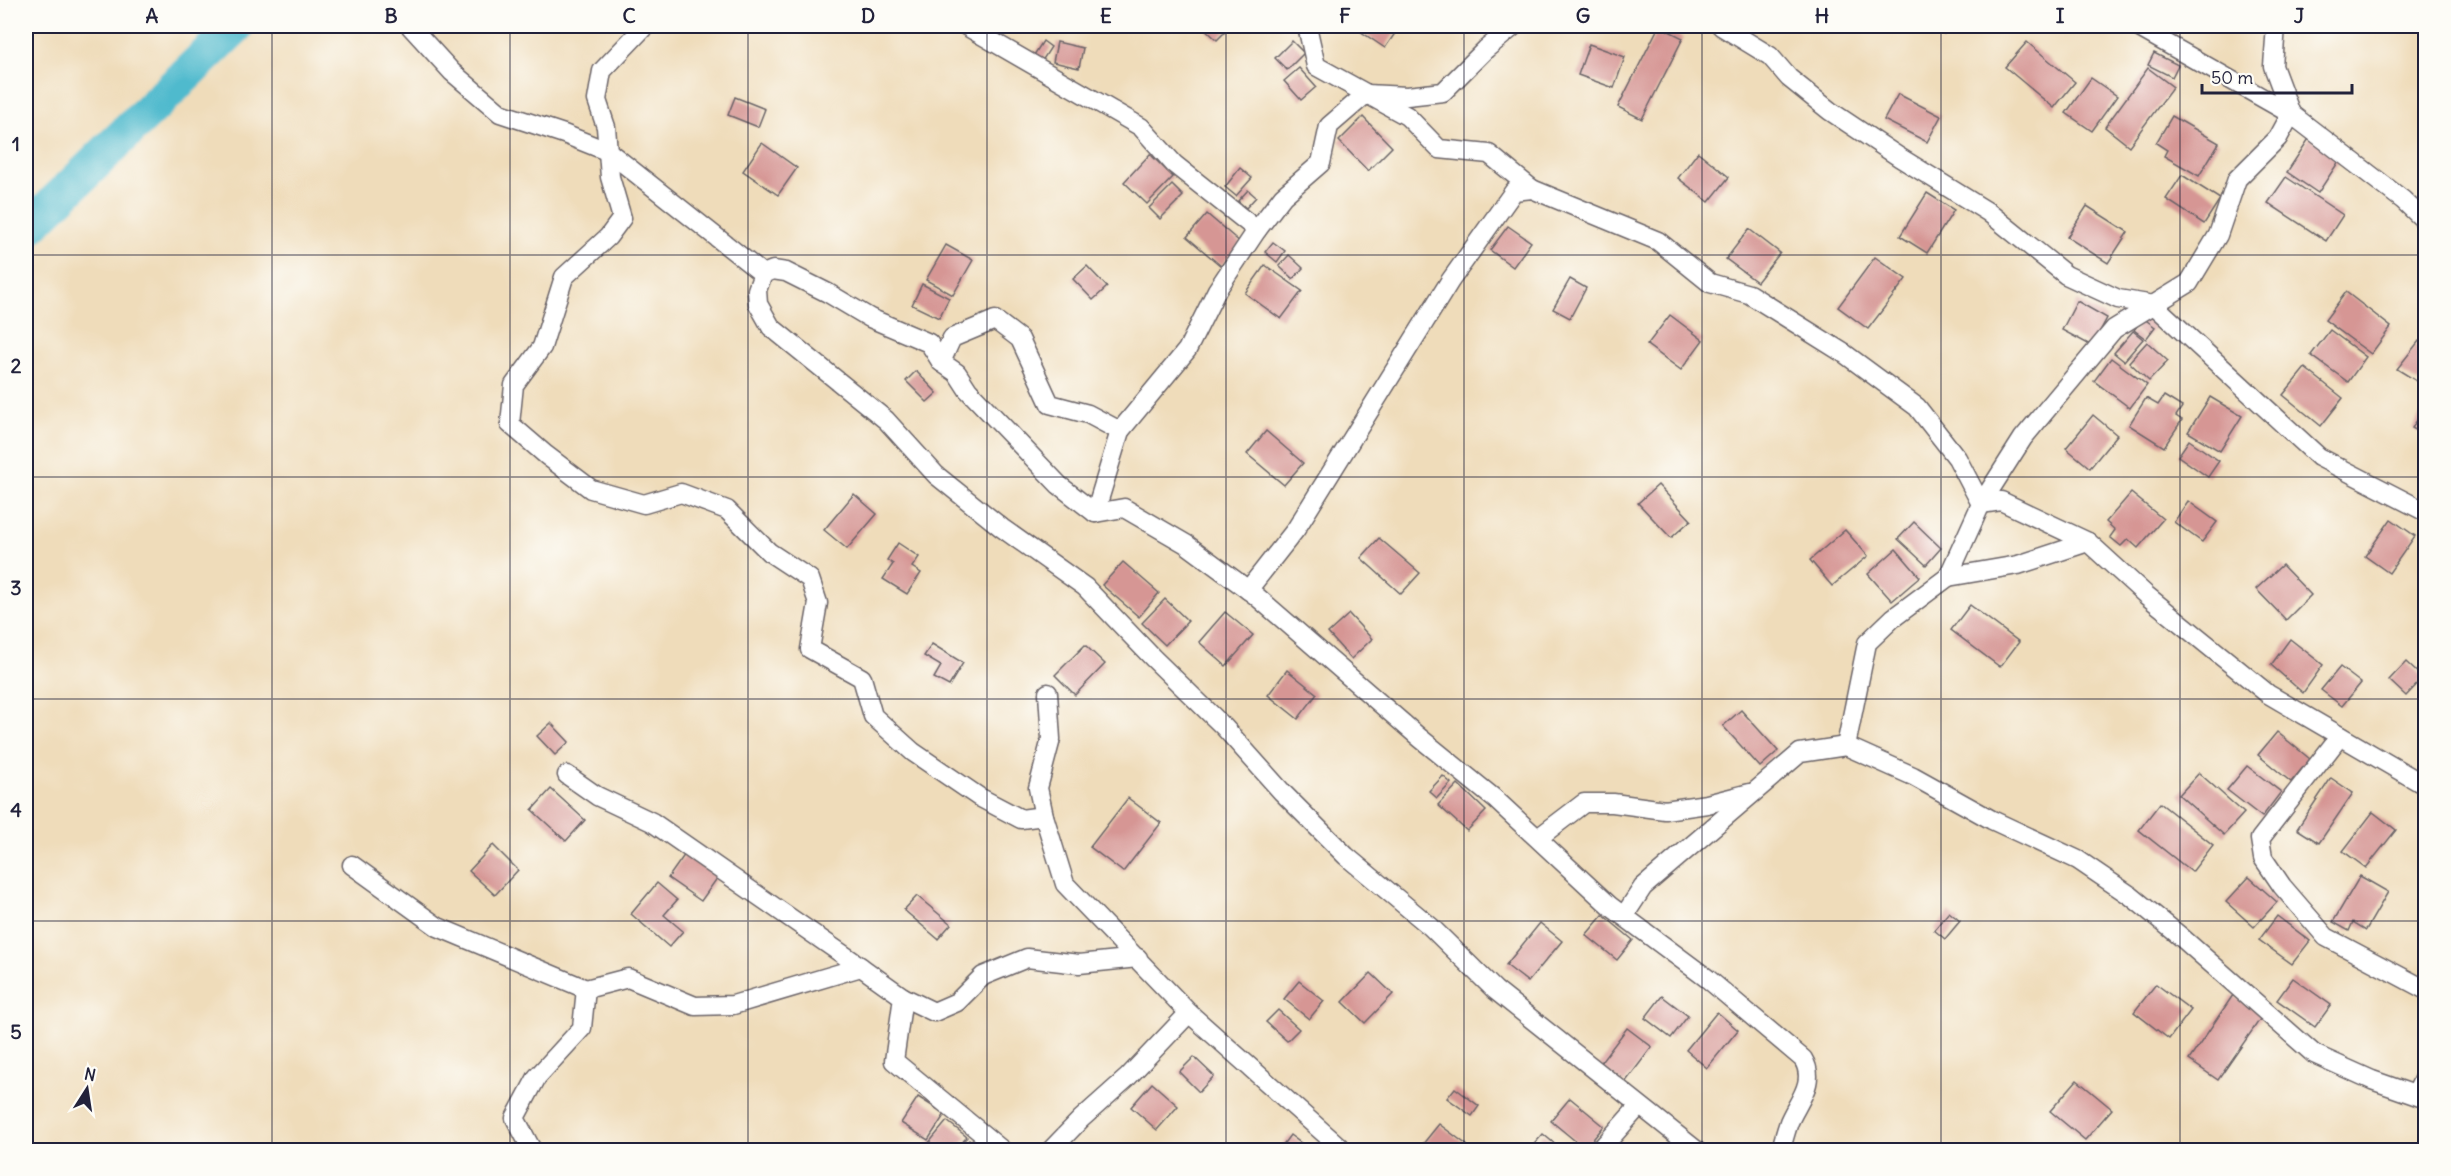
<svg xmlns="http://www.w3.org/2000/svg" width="2451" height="1176" font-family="Delius,sans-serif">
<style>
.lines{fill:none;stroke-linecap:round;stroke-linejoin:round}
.river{stroke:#50bacd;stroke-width:36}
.building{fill:#d69694}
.street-casing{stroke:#6a6367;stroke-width:21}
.street{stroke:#fff;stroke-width:18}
.grid{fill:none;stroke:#22223b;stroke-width:1.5;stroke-opacity:0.55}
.neatline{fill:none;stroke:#22223b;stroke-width:2}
.grid-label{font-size:20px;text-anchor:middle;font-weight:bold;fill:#22223b}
</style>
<rect width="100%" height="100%" fill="#fdfcf7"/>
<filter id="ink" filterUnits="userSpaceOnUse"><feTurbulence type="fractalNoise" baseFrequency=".0167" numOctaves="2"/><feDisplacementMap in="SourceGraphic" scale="12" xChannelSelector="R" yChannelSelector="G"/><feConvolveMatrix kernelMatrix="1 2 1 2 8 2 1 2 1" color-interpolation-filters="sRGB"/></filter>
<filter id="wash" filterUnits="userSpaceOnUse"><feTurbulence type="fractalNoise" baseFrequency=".008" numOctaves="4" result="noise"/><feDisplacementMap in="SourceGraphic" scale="24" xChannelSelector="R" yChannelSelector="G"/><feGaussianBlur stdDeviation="1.35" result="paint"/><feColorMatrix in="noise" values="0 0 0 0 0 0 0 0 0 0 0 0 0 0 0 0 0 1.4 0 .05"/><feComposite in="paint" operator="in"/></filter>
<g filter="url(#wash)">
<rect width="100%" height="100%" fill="#efdcba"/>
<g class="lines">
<!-- river -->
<path class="river" d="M 26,230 L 236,26"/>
</g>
<g id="blocks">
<!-- building -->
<g class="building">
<path d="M 1202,26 L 1231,26 L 1217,40 Z"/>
<path d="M 1356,26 L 1400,26 L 1385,48 L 1354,27 Z"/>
<path d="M 1659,26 L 1683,38 L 1642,119 L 1618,107 Z"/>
<path d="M 1935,26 L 1949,26 L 1944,34 L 1934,27 Z"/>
<path d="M 1043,41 L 1051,47 L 1042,61 L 1034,55 Z"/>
<path d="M 1292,41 L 1304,53 L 1287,70 L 1275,58 Z"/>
<path d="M 1057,42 L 1083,48 L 1079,68 L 1053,62 Z"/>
<path d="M 2027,42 L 2075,82 L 2054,108 L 2005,67 Z"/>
<path d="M 1589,44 L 1625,57 L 1614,88 L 1578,75 Z"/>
<path d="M 2154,53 L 2178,65 L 2172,77 L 2148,65 Z"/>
<path d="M 1299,68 L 1316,87 L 1301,100 L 1284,81 Z"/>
<path d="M 2148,68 L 2173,87 L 2129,146 L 2105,127 Z"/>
<path d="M 2091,78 L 2117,96 L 2092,131 L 2066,113 Z"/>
<path d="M 1898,94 L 1941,116 L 1927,142 L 1884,120 Z"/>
<path d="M 735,97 L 765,109 L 758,127 L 728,115 Z"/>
<path d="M 2172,116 L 2219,143 L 2199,176 L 2164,156 L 2167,150 L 2156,143 Z"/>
<path d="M 1363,117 L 1392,147 L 1368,171 L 1339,141 Z"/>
<path d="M 2310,137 L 2341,158 L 2318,193 L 2287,172 Z"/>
<path d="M 762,143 L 797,168 L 778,195 L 743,171 Z"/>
<path d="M 1698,152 L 1729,177 L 1709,202 L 1678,178 Z"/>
<path d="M 1150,154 L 1173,177 L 1147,204 L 1124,182 Z"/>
<path d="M 1240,168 L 1252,178 L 1236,196 L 1225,187 Z"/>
<path d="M 2182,175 L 2220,199 L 2204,224 L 2166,199 Z"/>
<path d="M 2286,177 L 2343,215 L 2326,241 L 2268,203 Z"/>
<path d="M 1172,185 L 1183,196 L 1160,219 L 1149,208 Z"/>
<path d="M 1248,190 L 1256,197 L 1246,208 L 1238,201 Z"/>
<path d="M 1927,193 L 1954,210 L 1927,253 L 1900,236 Z"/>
<path d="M 2087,206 L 2128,232 L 2108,263 L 2067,237 Z"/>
<path d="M 1207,214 L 1241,243 L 1221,266 L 1187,237 Z"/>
<path d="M 1508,226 L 1531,242 L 1513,267 L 1490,250 Z"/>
<path d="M 1749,229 L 1780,253 L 1757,282 L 1726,259 Z"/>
<path d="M 1273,242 L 1285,251 L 1277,262 L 1265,252 Z"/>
<path d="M 946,245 L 973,260 L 953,295 L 926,280 Z"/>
<path d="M 1289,255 L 1303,268 L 1293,279 L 1279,266 Z"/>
<path d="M 1875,257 L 1906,279 L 1868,329 L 1838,307 Z"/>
<path d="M 1265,265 L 1302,291 L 1281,319 L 1245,293 Z"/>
<path d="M 1087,266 L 1107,287 L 1093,300 L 1073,279 Z"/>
<path d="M 1570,279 L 1586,288 L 1570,318 L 1553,309 Z"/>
<path d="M 922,284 L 949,298 L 939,318 L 912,305 Z"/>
<path d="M 2346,292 L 2391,327 L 2371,354 L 2325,320 Z"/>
<path d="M 2077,301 L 2107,318 L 2092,346 L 2062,330 Z"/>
<path d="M 1670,315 L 1703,340 L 1681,370 L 1647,345 Z"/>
<path d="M 2143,318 L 2155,327 L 2146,339 L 2134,330 Z"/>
<path d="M 2330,330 L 2366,357 L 2348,382 L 2311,355 Z"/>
<path d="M 2133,331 L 2143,339 L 2124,361 L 2114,353 Z"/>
<path d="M 2419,341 L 2426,346 L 2426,387 L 2397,369 Z"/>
<path d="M 2147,342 L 2168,361 L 2149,381 L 2129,362 Z"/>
<path d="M 2111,358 L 2147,385 L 2130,408 L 2094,381 Z"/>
<path d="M 2305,368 L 2343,398 L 2321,426 L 2283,395 Z"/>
<path d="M 916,371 L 937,393 L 927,402 L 906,381 Z"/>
<path d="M 2164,396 L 2182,407 L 2176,416 L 2182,420 L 2164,447 L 2129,425 L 2146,398 L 2158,405 Z"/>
<path d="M 2210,397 L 2242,416 L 2220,451 L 2188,432 Z"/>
<path d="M 2426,406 L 2426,436 L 2412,428 Z"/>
<path d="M 2093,415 L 2117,435 L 2090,468 L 2066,448 Z"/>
<path d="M 1266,431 L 1303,463 L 1284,485 L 1247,454 Z"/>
<path d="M 2189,440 L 2219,461 L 2208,477 L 2178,456 Z"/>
<path d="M 1658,485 L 1691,520 L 1671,538 L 1638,503 Z"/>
<path d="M 2131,493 L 2163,519 L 2138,548 L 2128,539 L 2121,546 L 2110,537 L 2115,530 L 2106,522 Z"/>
<path d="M 854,494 L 877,514 L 847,549 L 824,530 Z"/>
<path d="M 2188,501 L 2217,522 L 2202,542 L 2174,522 Z"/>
<path d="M 2391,519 L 2415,536 L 2389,573 L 2365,556 Z"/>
<path d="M 1914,522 L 1941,548 L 1926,565 L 1898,539 Z"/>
<path d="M 1845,530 L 1868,556 L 1832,586 L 1810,560 Z"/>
<path d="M 1379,538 L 1420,573 L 1401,594 L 1361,558 Z"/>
<path d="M 898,543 L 919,557 L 912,567 L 921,573 L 907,594 L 883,579 L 893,564 L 887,560 Z"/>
<path d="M 1896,549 L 1920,577 L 1892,601 L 1868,574 Z"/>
<path d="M 1123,562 L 1159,593 L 1139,617 L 1102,585 Z"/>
<path d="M 2282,565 L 2311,595 L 2286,620 L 2256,589 Z"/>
<path d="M 1165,599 L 1188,621 L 1165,645 L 1142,623 Z"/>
<path d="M 1970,605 L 2019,642 L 2000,667 L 1951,630 Z"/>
<path d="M 1225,612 L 1253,635 L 1226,666 L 1199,642 Z"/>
<path d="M 1349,614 L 1372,639 L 1351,659 L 1328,633 Z"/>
<path d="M 2290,639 L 2323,665 L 2303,693 L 2271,665 Z"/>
<path d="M 932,644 L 963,663 L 949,686 L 934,678 L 941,666 L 924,656 Z"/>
<path d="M 1085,645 L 1105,664 L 1075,695 L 1055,675 Z"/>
<path d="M 2406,662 L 2423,678 L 2406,696 L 2389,680 Z"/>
<path d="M 2340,667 L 2361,683 L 2342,706 L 2321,690 Z"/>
<path d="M 1287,670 L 1317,694 L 1298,719 L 1268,695 Z"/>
<path d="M 1741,710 L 1778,751 L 1760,767 L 1723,726 Z"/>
<path d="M 551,723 L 569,742 L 555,755 L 537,736 Z"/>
<path d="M 2277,732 L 2310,759 L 2291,782 L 2258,755 Z"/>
<path d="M 2247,766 L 2281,792 L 2262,817 L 2227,790 Z"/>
<path d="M 2199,773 L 2244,813 L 2224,835 L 2179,795 Z"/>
<path d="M 1443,776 L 1451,783 L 1437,798 L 1429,791 Z"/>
<path d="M 2331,778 L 2353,793 L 2319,843 L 2297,829 Z"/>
<path d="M 1458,784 L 1486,811 L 1467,831 L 1438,805 Z"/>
<path d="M 551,789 L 585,820 L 566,841 L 532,810 Z"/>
<path d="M 1128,798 L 1161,823 L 1123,872 L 1090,847 Z"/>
<path d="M 2160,803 L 2213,845 L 2192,872 L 2139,830 Z"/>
<path d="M 2373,812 L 2396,830 L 2366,868 L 2343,851 Z"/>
<path d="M 493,845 L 518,870 L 495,895 L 469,871 Z"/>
<path d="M 685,854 L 718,877 L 701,901 L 668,878 Z"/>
<path d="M 2360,876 L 2388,892 L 2366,930 L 2353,922 L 2349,931 L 2333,922 Z"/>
<path d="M 2249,877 L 2277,902 L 2254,927 L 2226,902 Z"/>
<path d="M 657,883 L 677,900 L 664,915 L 683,931 L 669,947 L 631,914 Z"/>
<path d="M 917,896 L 951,924 L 938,939 L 904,910 Z"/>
<path d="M 1949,912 L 1960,921 L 1945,939 L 1934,930 Z"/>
<path d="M 1603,915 L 1633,940 L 1617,960 L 1586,935 Z"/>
<path d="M 2277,916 L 2310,941 L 2292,964 L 2259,940 Z"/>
<path d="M 1540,923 L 1562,941 L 1528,982 L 1506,965 Z"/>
<path d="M 1371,973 L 1393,994 L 1365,1023 L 1343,1002 Z"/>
<path d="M 2293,978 L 2331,1005 L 2315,1027 L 2277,1000 Z"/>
<path d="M 1299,981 L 1324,1001 L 1309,1019 L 1284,999 Z"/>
<path d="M 2156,984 L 2191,1010 L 2169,1039 L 2134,1012 Z"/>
<path d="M 2233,995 L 2263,1015 L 2218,1080 L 2189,1060 Z"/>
<path d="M 1662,996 L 1688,1016 L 1671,1038 L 1645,1018 Z"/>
<path d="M 1278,1010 L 1299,1029 L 1287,1041 L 1266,1022 Z"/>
<path d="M 1717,1012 L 1738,1030 L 1707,1068 L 1686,1050 Z"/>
<path d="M 1627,1028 L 1652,1047 L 1624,1084 L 1599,1065 Z"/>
<path d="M 1194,1057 L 1214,1076 L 1199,1092 L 1179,1072 Z"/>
<path d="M 2077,1080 L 2112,1109 L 2085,1140 L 2050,1111 Z"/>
<path d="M 1152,1083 L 1178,1106 L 1157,1130 L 1131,1107 Z"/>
<path d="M 1455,1088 L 1479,1106 L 1472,1116 L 1447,1098 Z"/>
<path d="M 918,1097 L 945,1114 L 928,1140 L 901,1123 Z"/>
<path d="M 1570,1098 L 1604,1126 L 1585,1149 L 1551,1121 Z"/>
<path d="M 947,1121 L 967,1137 L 955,1150 L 923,1150 Z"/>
<path d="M 1439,1124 L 1467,1145 L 1462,1150 L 1418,1150 Z"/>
<path d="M 1543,1134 L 1562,1150 L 1529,1150 Z"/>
<path d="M 1290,1135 L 1302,1144 L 1297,1150 L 1279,1150 Z"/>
<path d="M 969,1140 L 983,1150 L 961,1150 Z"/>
</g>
</g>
</g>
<g filter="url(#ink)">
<use href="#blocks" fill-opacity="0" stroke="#6a6367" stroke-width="1.5"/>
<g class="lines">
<!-- street casing -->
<g class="street-casing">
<g id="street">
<path d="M 410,26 L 452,72 L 500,113 L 564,134 L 609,152 L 763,274"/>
<path d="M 645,26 L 602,71 L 597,100 L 606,127 L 610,177 L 622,218 L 608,237 L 564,277 L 542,347 L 514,385 L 510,424 L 546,455 L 591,489 L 644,504 L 681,493 L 727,510 L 769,552 L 810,579 L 818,603 L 810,649 L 862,678 L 873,716 L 913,752 L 979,797 L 1021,819 L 1044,816"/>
<path d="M 966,26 L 1141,127 L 1174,164 L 1257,230 L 1217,290 L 1187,350 L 1120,431 L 1095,513"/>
<path d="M 1307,26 L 1316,66 L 1407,116 L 1439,149 L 1489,154 L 1532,189"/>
<path d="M 1721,26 L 1770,56 L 1789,78 L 1830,111 L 1899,157 L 1988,212 L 2066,275 L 2118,299 L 2154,305 L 2319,457 L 2426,512"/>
<path d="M 2136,26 L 2291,114 L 2273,66 L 2276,26"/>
<path d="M 2426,222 L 2403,200 L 2291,114 L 2278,138 L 2237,179 L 2218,235 L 2189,283 L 2114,329 L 2023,438 L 1981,504 L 1948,577 L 2018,565 L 2088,542 L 2146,595 L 2268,694 L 2426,786"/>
<path d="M 1257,230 L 1283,196 L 1321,163 L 1329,126 L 1366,94 L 1407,96 L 1443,92 L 1486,49 L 1514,26"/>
<path d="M 763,274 L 773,270 L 786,272 L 828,293 L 870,318 L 929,343 L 941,362 L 957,373 L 968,390 L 1059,485 L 1095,513 L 1124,508 L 1186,544 L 1255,595 L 1420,738 L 1495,799 L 1610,906 L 1708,979 L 1803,1059 C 1817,1082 1798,1101 1789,1122 C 1786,1131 1783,1141 1781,1150"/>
<path d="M 763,274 L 757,290 L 758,304 L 771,327 L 886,420 L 936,475 L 1002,528 L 1085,587 L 1153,658 L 1224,727 L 1282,792 L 1346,856 L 1431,927 L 1495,990 L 1696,1150"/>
<path d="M 941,362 L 952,338 L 995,320 L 1020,339 L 1050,404 L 1088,414 L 1120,431"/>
<path d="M 1248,590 L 1296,529 L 1450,281 L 1514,191 L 1532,189 L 1658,241 L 1710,283 L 1749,294 L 1845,354 L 1917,407 L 1957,458 L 1981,504 L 2001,501 L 2088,542"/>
<path d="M 1048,693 L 1051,739 L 1038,788 L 1044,816 L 1065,884 L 1189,1013 L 1343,1150"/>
<path d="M 2340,736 L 2260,839 L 2263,858 L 2282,886 L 2326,937 L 2426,990"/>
<path d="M 1846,746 L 1867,643 L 1893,618 L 1948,577"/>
<path d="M 567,775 L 597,796 L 652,822 L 861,967"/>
<path d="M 1538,838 L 1584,803 L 1613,803 L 1665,810 L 1707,804 L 1750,793"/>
<path d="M 352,865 L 438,927 L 586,989 L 628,978 L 695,1006 L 733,1005 L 861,967 L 903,997 L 934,1012 L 957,1002 L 983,976 L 1027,958 L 1079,964 L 1138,958"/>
<path d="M 1624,916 L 1643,887 L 1800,753 L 1846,746 L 1913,776 L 1992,820 L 2078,860 L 2131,896 L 2180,936 L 2314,1054 L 2372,1080 L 2426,1099"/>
<path d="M 903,997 L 894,1061 L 1002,1150"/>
<path d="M 2416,1094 L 2426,1073"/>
<path d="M 532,1150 L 515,1118 L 537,1077 L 582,1028 L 586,989"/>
<path d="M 1051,1150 L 1081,1119 L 1128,1077 L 1189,1013"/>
<path d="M 1600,1150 L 1639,1106"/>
</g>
</g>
<!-- street -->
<use href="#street" class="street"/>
</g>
</g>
<!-- grid -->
<path class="grid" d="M 272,26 L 272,1150M 510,26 L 510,1150M 748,26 L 748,1150M 987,26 L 987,1150M 1226,26 L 1226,1150M 1464,26 L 1464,1150M 1702,26 L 1702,1150M 1941,26 L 1941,1150M 2180,26 L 2180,1150M 26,255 L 2426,255M 26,477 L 2426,477M 26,699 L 2426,699M 26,921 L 2426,921"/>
<!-- margin -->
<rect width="2451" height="1176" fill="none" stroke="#fdfcf7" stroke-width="66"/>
<!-- north arrow -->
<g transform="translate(87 1089) rotate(12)" stroke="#fdfcf7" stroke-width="4.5" paint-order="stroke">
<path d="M0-4.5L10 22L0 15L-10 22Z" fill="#22223b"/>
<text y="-9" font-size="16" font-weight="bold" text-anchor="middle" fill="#22223b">N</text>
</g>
<!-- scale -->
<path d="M2202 84v9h150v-9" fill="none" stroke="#22223b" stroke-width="3"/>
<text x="2211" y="84" font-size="18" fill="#22223b" stroke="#fdfcf7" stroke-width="4.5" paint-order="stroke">50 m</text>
<rect x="33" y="33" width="2385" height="1110" class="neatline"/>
<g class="grid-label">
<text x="152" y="23">A</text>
<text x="391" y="23">B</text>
<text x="629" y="23">C</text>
<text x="868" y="23">D</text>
<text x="1106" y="23">E</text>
<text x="1345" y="23">F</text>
<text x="1583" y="23">G</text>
<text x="1822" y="23">H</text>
<text x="2060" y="23">I</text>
<text x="2299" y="23">J</text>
<text x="16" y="151">1</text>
<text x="16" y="373">2</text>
<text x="16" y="595">3</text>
<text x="16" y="817">4</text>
<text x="16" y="1039">5</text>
</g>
</svg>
